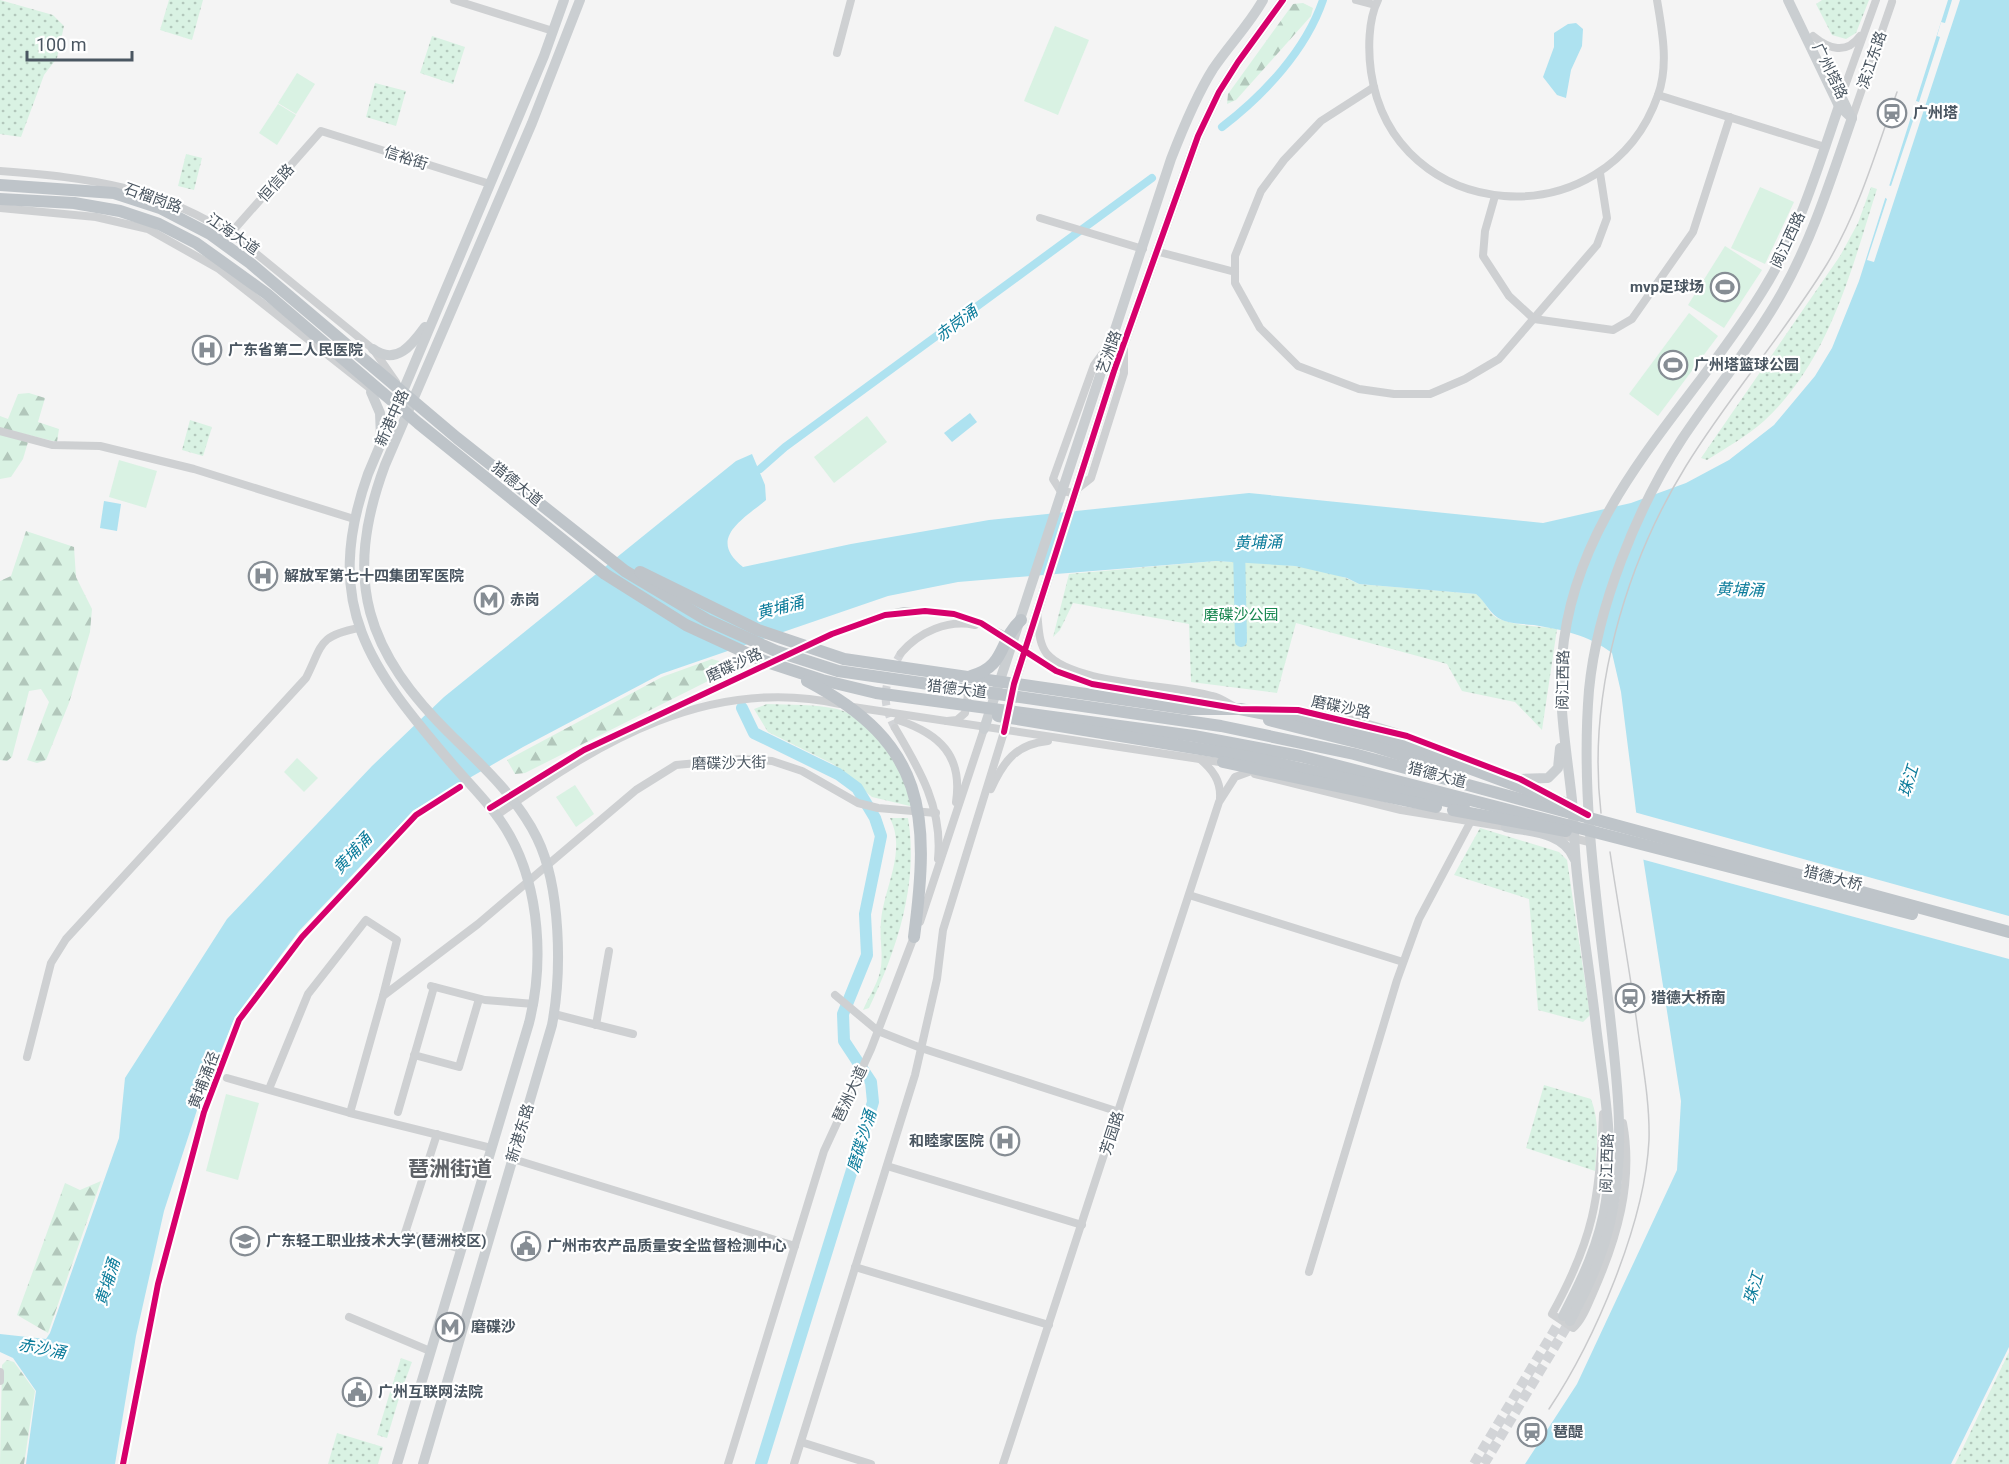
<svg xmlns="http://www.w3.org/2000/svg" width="2009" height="1464" font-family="Roboto,'Noto Sans SC',sans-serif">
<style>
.grass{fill:url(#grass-dots)}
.forest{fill:url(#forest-firs)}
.garden{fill:#d9f2e3}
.water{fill:#aee2f0}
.pier{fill:#f4f4f4}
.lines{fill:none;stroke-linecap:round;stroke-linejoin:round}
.canal{stroke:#aee2f0;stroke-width:8}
.river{stroke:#aee2f0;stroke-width:12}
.minor-tunnel{stroke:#d2d4d7;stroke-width:8;stroke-dasharray:8 4;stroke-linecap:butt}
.major-tunnel{stroke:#d2d4d7;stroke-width:10;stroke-dasharray:10 5;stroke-linecap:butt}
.minor{stroke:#ced0d2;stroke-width:8}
.major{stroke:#caced1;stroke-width:10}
.highway{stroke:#bec4c9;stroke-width:12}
.tram{stroke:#c9cacc;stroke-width:1.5}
.cycleway-casing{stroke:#fff;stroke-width:10}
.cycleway{stroke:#d6006c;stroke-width:6}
.labels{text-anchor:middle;stroke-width:4.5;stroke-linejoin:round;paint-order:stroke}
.street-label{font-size:15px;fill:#4a5661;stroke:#fff}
.poi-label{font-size:15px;font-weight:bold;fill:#4a5661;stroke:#fff;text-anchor:start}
.park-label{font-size:15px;fill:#17864f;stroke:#fff}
.water-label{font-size:16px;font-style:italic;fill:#0c7c9b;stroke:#fff}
.district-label{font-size:21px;font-weight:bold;fill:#5f6368;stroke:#fff}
</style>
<defs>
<pattern id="grass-dots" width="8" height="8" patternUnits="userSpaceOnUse" patternTransform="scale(1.5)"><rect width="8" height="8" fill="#d9f2e3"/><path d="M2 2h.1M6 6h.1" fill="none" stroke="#b2c7bb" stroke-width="1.8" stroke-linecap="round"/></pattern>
<pattern id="forest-firs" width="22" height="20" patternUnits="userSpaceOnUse" patternTransform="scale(1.5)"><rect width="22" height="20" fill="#d9f2e3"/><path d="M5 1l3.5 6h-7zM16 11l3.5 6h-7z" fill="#b2c7bb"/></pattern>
</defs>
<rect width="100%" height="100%" fill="#f4f4f4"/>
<!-- grass -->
<g class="grass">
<path d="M 0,0 L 53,15 L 64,26 L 57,58 L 44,75 L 21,137 L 0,134 Z"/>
<path d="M 169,0 L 203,0 L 192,40 L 160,30 Z"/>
<path d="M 1822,0 L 1869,0 L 1856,33 L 1846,39 L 1832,35 L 1816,4 Z"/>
<path d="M 432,36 L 465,47 L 453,84 L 420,73 Z"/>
<path d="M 375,83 L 406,91 L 396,126 L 366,117 Z"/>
<path d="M 186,154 L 202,158 L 194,190 L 178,186 Z"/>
<path d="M 1871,187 L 1877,189 C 1851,271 1829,361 1764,421 C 1747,436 1726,448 1707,460 L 1701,458 L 1840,256 L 1858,223 Z"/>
<path d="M 190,420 L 212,427 L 203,456 L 182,450 Z"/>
<path d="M 1216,561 C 1263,564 1316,562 1359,584 L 1476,594 C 1484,600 1486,606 1491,613 C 1501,626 1542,626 1557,629 L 1542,730 L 1515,702 L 1462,691 L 1447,664 L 1296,623 L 1277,693 L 1191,682 L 1189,624 L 1073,603 L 1060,630 L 1053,637 L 1069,574 Z"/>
<path d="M 767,704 C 790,705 815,704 837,709 C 871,717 910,775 914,807 L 872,797 L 833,764 L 768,732 L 754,709 Z"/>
<path d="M 890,818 L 908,818 C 919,883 897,950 869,1008 L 863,1010 C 868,998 877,985 880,972 C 884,956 879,938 881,921 C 884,887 907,852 890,818 Z"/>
<path d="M 1480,828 L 1559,852 L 1567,860 L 1590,1015 L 1583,1022 L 1538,1010 L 1529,899 L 1454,875 Z"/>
<path d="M 1544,1085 L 1591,1099 C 1600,1122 1597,1146 1595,1171 L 1526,1148 Z"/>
<path d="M 2009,1352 L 2009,1464 L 1955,1464 L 1958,1458 Z"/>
<path d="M 401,1358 L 412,1362 L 402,1389 L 392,1386 Z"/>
<path d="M 390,1392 L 400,1395 L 387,1438 L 377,1435 Z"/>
<path d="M 337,1433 L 383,1447 L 378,1464 L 328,1464 Z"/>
</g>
<!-- forest -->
<g class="forest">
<path d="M 1303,3 L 1313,8 L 1311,16 L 1236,100 L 1227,104 L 1228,94 L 1293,4 Z"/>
<path d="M 29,393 L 45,398 L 38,422 L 59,429 L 57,442 L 0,428 L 0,416 L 8,419 L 18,394 Z"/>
<path d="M 0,434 L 28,442 L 23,459 L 11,477 L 0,479 Z"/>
<path d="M 26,531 L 74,547 L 76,577 L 92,609 L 90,632 L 69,703 L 46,760 L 37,763 L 27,760 L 49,702 L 41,689 L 29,691 L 12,757 L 7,761 L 0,760 L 0,581 L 11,576 Z"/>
<path d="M 712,659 L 719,661 L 724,673 L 525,773 L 515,774 L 507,760 L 662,677 Z"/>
<path d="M 101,1181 L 48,1333 L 17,1315 L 65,1183 L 80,1190 Z"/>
<path d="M 7,1360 L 14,1362 L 35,1391 L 24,1464 L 0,1464 L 2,1365 Z"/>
</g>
<!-- garden -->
<g class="garden">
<path d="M 1055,26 L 1089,40 L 1058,115 L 1024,101 Z"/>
<path d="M 297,73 L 315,84 L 296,114 L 278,103 Z"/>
<path d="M 278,104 L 296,115 L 277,145 L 259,133 Z"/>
<path d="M 1760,187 L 1794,202 L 1765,264 L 1731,248 Z"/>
<path d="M 1725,246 L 1762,270 L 1724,328 L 1688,305 Z"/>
<path d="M 1689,313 L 1718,336 L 1658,416 L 1629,394 Z"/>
<path d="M 867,416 L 887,442 L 834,483 L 814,457 Z"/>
<path d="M 119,460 L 157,471 L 146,508 L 109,497 Z"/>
<path d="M 297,758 L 318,778 L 304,792 L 284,772 Z"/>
<path d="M 575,785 L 594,814 L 576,827 L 556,797 Z"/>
<path d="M 226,1094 L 259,1103 L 238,1180 L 206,1171 Z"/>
</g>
<!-- water -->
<g class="water">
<path d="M 1948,0 L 2009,0 L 2009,1347 L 1951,1464 L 1525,1464 L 1577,1384 L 1677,1170 L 1681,1101 L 1637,819 L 1621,692 L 1612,653 C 1588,635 1564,630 1534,625 C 1524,624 1511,624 1502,620 C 1490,615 1486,602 1476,594 L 1359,584 L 1347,578 L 1295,566 L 1216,561 L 958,582 L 888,596 L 661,674 L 523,747 L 414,810 L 299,931 L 235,1017 L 198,1107 L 164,1211 L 136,1336 L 115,1464 L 26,1464 L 36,1391 L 13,1358 L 0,1352 L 0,1334 L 46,1339 L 50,1333 L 119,1138 L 125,1078 L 227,919 L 372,766 L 444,697 L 736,461 L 752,454 L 765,485 L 766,500 C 742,520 707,539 743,567 L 851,544 L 989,520 L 1249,493 L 1543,523 L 1631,503 L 1686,483 L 1729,460 L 1774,425 L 1815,376 L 1832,348 L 1859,281 Z"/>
<path d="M 1576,23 L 1583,29 L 1582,46 L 1571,70 L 1566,98 L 1557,95 L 1543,77 L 1554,47 L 1554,33 L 1568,24 Z"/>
<path d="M 970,413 L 977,422 L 952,442 L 944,433 Z"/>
<path d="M 104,501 L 121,504 L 117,531 L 100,528 Z"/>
</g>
<!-- pier -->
<g class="pier">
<path d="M 1952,0 L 1960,0 L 1874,262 L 1867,260 L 1887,199 L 1884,197 L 1888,185 L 1891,186 L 1914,118 L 1910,116 L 1916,101 L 1919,102 L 1940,37 L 1937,36 L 1941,22 L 1945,23 Z"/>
<path d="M 1634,812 L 2009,916 L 2009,959 L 1641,859 Z"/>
</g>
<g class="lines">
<!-- canal -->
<g class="canal">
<path d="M 1222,127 C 1264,95 1306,50 1323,0"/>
<path d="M 760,469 L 785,447 L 1152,178"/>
</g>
<!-- river -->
<g class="river">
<path d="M 1239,546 L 1241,641"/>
<path d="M 742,708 L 754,733 L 838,774 L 857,788 L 875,818 L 881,836 L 865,914 L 867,955 L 843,1014 L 844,1041 L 871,1082 L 873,1102 L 761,1464"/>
</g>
<!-- minor-tunnel -->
<g class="minor-tunnel">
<path d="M 1009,640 L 1046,665"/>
<path d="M 895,728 C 879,699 885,681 901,653"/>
</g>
<!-- major-tunnel -->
<g class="major-tunnel">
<path d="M 1474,1464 L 1563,1316"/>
<path d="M 1484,1464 L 1570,1321"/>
</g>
<!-- minor -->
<g class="minor">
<path d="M 454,0 L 553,31"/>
<path d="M 1356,0 L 1375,5"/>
<path d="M 1378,0 C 1368,20 1368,50 1371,72 C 1394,226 1607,241 1658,95 C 1669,65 1662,30 1657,0"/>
<path d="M 1813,36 C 1829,49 1846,55 1860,36"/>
<path d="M 837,53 L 851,0"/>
<path d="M 1374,87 L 1321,121 L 1284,160 L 1261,191 L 1235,256 L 1235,283 L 1260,328 L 1298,366 L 1359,389 L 1394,394 L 1430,394 L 1465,379 L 1499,359 L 1597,245 L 1607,218 L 1600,173"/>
<path d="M 1658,95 L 1825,147"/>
<path d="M 1840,100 L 1876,0"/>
<path d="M 1852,118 L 1892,2"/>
<path d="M 0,171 C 92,178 157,186 237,238 L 373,349 L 396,382"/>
<path d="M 1495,196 L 1485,231 L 1483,256 L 1509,296 L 1534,319 L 1613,330 L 1632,319 L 1693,232 L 1730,117"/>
<path d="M 0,208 L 96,217 L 148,229 L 219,269 L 376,393"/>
<path d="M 1040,218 L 1143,249"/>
<path d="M 230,234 L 321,131 L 490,184"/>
<path d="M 1159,252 L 1235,272"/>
<path d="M 1108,346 L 1094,365 L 1053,479 L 1060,490 L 1072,493 L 1091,478 L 1124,373 L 1124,348"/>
<path d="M 0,431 L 52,445 L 100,446 L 194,469 L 354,519"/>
<path d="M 1037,613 C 1039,626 1038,643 1047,654 C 1074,685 1172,684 1212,696 C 1221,698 1229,704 1237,708"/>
<path d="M 901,653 C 919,632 948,619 975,625"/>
<path d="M 1046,665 C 1098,695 1162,693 1220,705"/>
<path d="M 853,707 L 1226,763"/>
<path d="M 1256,709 C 1331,706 1410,735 1478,763 C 1494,769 1511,774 1525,782"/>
<path d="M 898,720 C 940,734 963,756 956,802"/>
<path d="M 947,721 L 957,720 L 965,713 L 968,695 L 965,687"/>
<path d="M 895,728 C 920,770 943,809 938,859"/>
<path d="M 1200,759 C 1213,770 1221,781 1220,798"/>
<path d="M 1255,774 L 1401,810 L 1512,828"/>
<path d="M 991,789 C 1003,762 1016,744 1048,741"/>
<path d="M 490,808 L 584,750 L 832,634 L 877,617 L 904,611 L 944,612 L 972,620 L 1004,635"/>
<path d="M 496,816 C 598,742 710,675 840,704"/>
<path d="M 1557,834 L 1589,842"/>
<path d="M 1189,895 L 1403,962"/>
<path d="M 920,922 L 984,729"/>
<path d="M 431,986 L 485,1000 L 534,1004"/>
<path d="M 835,995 L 878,1031 L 921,1048 L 1119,1112"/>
<path d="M 554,1014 L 633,1034"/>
<path d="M 596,1025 L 609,951"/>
<path d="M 414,1055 L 459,1067 L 479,999"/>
<path d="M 27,1057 L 51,963 L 66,939 L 306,678 C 323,644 318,636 359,628"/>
<path d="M 227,1078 L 350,1113 L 491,1148"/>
<path d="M 269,1089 L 308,994 L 366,920 L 397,940 L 383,996"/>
<path d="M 398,1112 L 434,987"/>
<path d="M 350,1113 L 383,996 L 478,924 L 636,790 L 676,765 L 741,759 L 772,761 L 802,771 L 858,803 L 878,808 L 936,813"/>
<path d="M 1603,1114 C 1600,1198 1593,1240 1552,1314 L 1573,1328 C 1582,1321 1588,1304 1593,1293 C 1617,1239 1634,1182 1623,1123"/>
<path d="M 437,1134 L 405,1233 L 461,1249"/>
<path d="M 513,1159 L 795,1246"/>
<path d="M 887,1166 L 1082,1225"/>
<path d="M 855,1267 L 1049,1325"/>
<path d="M 1309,1272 L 1397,980 L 1419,919 L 1471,821"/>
<path d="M 349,1317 L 430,1351"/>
<path d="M 0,1372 L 0,1381"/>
<path d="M 801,1442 L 871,1464"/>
<path d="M 728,1464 L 824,1151 L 871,1049 L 915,934"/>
<path d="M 794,1464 L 915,1075 L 937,979 L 943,930 L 1004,732"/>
<path d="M 1003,1464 L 1219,802 L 1235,777 L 1254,770"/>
</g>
<!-- major -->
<g class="major">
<path d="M 1788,0 L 1839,106 L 1852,118"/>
<path d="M 1827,67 L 1850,115"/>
<path d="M 373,349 C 396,366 412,345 425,327"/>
<path d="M 371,392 L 380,413 L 381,437"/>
<path d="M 984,729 L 1171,159 C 1183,128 1196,96 1213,69 C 1229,45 1249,25 1263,0"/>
<path d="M 1004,732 L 1014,684 L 1114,371 L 1198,136 L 1219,92 L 1238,62 L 1283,0"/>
<path d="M 1520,779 L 1548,778 L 1558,768 L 1560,748"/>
<path d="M 1506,827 C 1531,832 1563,832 1574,858"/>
<path d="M 1563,1316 C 1582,1280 1600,1242 1606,1201 C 1615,1141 1603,1085 1596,1026 C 1590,973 1581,919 1576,865 C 1574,843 1574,822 1572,800 C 1567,753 1558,706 1562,658 C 1574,506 1687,414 1762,292 C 1798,235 1817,170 1839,106"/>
<path d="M 1570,1321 C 1590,1284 1606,1249 1613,1208 C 1625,1145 1617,1079 1610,1016 C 1598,908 1580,799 1589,690 C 1597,607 1637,508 1682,439 C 1714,391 1751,347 1780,296 C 1812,240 1831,179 1852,118"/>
<path d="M 397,1464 L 529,1023 C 544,964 540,890 510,836 C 496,810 472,787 453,765 C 370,668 321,606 368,474 L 544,56 L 564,0"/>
<path d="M 423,1464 L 552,1025 C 562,972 561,887 537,838 C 518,799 484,767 453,737 C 366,652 342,581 385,465 L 532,123 L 580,0"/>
</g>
<!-- highway -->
<g class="highway">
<path d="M 0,185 L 114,193 L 160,208 L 210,234 L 250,263 L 457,438 L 625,571 L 707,620 L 776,651 L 838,671 L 1221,726 L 1354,754 L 2009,932"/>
<path d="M 0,199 L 74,203 L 120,211 L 159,224 L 196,243 L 267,294 L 418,423 L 605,574 L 686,625 L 764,661 L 822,680 L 876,693 L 1194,736 L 1300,756 L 1912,914"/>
<path d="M 640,572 L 758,630 L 844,659 L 1189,709 L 1240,709 L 1365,734 L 1414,748 L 1564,803"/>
<path d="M 971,676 C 1007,666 998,641 1021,620"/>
<path d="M 807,681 C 927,744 930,815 914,937"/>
<path d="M 998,716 L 1249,757 L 1464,805"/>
<path d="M 1269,720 L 1376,747 L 1461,774"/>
<path d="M 1223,762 L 1436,807"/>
<path d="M 1453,810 L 1566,831"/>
</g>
<!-- tram -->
<g class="tram">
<path d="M 1601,813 C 1587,695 1625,565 1686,466 C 1729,396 1784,334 1827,264 C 1859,211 1876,151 1897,92"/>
<path d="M 1549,1409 C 1595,1340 1645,1223 1649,1140 C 1650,1104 1643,1067 1638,1031 C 1630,971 1619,912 1610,852"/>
</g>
<!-- cycleway casing -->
<g class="cycleway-casing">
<g id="cycleway">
<path d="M 1004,732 L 1014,684 L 1114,371 L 1198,136 L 1219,92 L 1238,62 L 1283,0"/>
<path d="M 490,808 L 584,750 L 832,634 L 885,615 L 925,611 L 954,614 L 981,623 L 1056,671 L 1092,684 L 1240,709 L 1298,710 L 1407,736 L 1520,779 L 1588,815"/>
<path d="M 123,1464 L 158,1284 L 204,1112 L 239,1020 L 302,937 L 416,815 L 460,787"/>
</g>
</g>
<!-- cycleway -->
<use href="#cycleway" class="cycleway"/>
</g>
<!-- icons -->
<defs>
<g id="station-ring" transform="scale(1.5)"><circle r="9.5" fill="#fff" stroke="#868d94" stroke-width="1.5"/><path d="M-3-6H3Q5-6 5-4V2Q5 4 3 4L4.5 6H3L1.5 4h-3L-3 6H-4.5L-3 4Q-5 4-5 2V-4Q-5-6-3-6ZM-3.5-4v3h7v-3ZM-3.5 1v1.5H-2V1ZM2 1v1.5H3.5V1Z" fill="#868d94"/></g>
<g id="stadium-ring" transform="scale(1.5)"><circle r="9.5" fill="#fff" stroke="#868d94" stroke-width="1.5"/><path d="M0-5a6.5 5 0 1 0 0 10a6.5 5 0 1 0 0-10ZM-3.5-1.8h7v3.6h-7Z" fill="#868d94"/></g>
<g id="hospital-ring" transform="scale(1.5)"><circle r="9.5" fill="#fff" stroke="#868d94" stroke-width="1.5"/><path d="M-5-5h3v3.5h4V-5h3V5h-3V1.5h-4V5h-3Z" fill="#868d94"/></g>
<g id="metro-ring" transform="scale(1.5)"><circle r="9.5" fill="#fff" stroke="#868d94" stroke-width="1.5"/><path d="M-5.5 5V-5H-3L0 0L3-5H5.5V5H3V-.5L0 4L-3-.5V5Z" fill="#868d94"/></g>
<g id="university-ring" transform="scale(1.5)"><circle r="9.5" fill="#fff" stroke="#868d94" stroke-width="1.5"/><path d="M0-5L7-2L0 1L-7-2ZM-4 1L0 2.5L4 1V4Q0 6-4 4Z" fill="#868d94"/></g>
<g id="civic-ring" transform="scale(1.5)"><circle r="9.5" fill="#fff" stroke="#868d94" stroke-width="1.5"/><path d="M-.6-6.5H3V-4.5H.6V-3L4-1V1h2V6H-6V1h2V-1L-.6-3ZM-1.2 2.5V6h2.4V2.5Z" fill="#868d94"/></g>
</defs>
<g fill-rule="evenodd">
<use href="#station-ring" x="1892" y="113"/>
<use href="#stadium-ring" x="1725" y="287"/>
<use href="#hospital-ring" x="207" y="350"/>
<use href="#stadium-ring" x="1673" y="365"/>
<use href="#hospital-ring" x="263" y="576"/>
<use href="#metro-ring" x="489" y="600"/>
<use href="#station-ring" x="1630" y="998"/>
<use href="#hospital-ring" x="1005" y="1141"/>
<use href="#university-ring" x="245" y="1241"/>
<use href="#civic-ring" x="526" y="1246"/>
<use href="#metro-ring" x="450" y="1327"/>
<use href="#civic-ring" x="357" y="1392"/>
<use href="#station-ring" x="1532" y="1432"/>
</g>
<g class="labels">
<!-- street labels -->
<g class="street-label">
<text transform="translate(1872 60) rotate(-71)" y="5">滨江东路</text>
<text transform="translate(1830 71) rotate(64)" y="5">广州塔路</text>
<text transform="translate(406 158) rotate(18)" y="5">信裕街</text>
<text transform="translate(276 183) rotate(-48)" y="5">恒信路</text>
<text transform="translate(153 198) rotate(20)" y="5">石榴岗路</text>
<text transform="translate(233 234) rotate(35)" y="5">江海大道</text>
<text transform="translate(1788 240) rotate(-65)" y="5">阅江西路</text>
<text transform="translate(1109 352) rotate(-70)" y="5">艺洲路</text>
<text transform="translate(392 418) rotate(-66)" y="5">新港中路</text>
<text transform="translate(517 484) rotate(39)" y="5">猎德大道</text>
<text transform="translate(734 665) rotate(-25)" y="5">磨碟沙路</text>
<text transform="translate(1563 680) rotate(-89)" y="5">阅江西路</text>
<text transform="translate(957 689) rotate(7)" y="5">猎德大道</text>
<text transform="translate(1341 707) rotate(12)" y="5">磨碟沙路</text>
<text transform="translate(729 763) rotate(-1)" y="5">磨碟沙大街</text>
<text transform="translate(1437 775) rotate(15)" y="5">猎德大道</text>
<text transform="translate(1833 878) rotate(14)" y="5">猎德大桥</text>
<text transform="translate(204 1080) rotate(-69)" y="5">黄埔涌径</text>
<text transform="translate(850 1094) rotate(-65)" y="5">琶洲大道</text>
<text transform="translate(520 1133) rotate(-73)" y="5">新港东路</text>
<text transform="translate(1112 1133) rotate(-72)" y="5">芳园路</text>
<text transform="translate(1607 1163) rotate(-88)" y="5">阅江西路</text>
</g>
<!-- poi labels -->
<g class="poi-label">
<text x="1913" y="118">广州塔</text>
<text x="1704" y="292" text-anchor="end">mvp足球场</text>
<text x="228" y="355">广东省第二人民医院</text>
<text x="1694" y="370">广州塔篮球公园</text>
<text x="284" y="581">解放军第七十四集团军医院</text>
<text x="510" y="605">赤岗</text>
<text x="1651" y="1003">猎德大桥南</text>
<text x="984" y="1146" text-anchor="end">和睦家医院</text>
<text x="266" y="1246">广东轻工职业技术大学(琶洲校区)</text>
<text x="547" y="1251">广州市农产品质量安全监督检测中心</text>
<text x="471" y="1332">磨碟沙</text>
<text x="378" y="1397">广州互联网法院</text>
<text x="1553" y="1437">琶醍</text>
</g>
<!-- park labels -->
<g class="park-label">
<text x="1241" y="620">磨碟沙公园</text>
</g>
<!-- water labels -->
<g class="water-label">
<text transform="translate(956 323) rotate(-37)" y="6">赤岗涌</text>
<text transform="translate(1258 542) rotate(-2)" y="6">黄埔涌</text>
<text transform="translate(1740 589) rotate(2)" y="6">黄埔涌</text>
<text transform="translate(780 607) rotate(-14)" y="6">黄埔涌</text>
<text transform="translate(1908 781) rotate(-73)" y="6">珠江</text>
<text transform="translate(352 853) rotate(-47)" y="6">黄埔涌</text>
<text transform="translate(861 1141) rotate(-73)" y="6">磨碟沙涌</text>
<text transform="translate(107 1282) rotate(-73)" y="6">黄埔涌</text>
<text transform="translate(1753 1288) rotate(-73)" y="6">珠江</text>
<text transform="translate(42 1348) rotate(11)" y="6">赤沙涌</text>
</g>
<!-- district labels -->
<g class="district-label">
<text x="450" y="1176">琶洲街道</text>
</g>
</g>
<!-- scale -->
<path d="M27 51v9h105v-9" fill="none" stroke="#4a5661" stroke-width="3"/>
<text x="36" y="51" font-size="18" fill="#4a5661" stroke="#ffffff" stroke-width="4.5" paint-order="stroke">100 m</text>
</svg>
